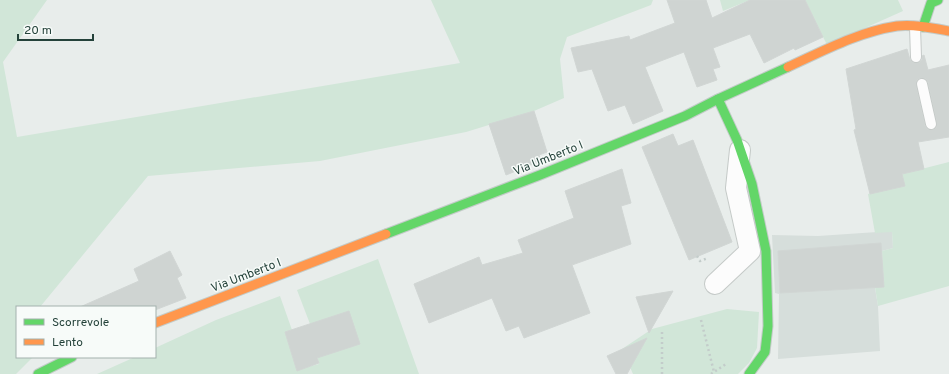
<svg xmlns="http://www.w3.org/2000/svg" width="949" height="374" font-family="Overpass,sans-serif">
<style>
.built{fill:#d6dedb}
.green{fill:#d1e6d8}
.building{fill:#cfd4d2;stroke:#d1d6d4;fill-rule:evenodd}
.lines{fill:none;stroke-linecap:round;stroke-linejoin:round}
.lane-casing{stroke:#c5cac8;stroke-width:12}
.street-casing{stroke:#c5cac8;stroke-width:22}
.fast-casing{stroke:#c3cbc8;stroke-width:11}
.slow-casing{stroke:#c3cbc8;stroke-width:11}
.path{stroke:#c3ccca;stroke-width:2.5;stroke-dasharray:2 3;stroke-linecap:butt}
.lane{stroke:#fcfcfc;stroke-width:10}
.street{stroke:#fcfcfc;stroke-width:20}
.fast{stroke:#63d668;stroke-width:9}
.slow{stroke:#ff974d;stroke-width:9}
.labels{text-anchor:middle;stroke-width:3;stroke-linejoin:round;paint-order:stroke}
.street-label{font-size:12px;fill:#24423a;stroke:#f7fbf9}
</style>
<rect width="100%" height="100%" fill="#e8edeb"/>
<!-- built -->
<path class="built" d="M 892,231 L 893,248 L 882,251 L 884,287 L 875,288 L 878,306 L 880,351 L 778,359 L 779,294 L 775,293 L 772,235 L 818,236 Z"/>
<!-- green -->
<g class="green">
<path d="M 0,0 L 47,0 L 3,62 L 17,137 L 460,63 L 431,0 L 653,0 L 651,5 L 567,37 L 560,59 L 564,98 L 534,111 L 466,132 L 320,161 L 148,176 L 40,307 L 17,307 L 17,357 L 33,357 L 16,374 L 0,374 Z"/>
<path d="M 720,0 L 750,0 L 723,11 Z"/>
<path d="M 805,0 L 898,0 L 903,11 L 827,45 Z"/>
<path d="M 949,162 L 949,286 L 878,306 L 875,287 L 884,287 L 882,251 L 893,248 L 892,232 L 875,233 L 868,194 L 904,186 L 902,174 Z"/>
<path d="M 378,259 L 419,374 L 97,374 L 135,357 L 155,357 L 155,348 L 216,320 L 280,296 L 292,330 L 285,332 L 297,370 L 319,364 L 310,324 L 297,290 Z"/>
<path d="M 727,309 L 759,312 L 757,348 L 749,363 L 738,374 L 633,374 L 622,349 L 652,329 Z"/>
</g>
<!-- building -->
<g class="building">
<path d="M 667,0 L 706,0 L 712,18 L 750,0 L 805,0 L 823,37 L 795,50 L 794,48 L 764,63 L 750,34 L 713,48 L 720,67 L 713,69 L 717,80 L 697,87 L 684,52 L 645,67 L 663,111 L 633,124 L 625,105 L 608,111 L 592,69 L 578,72 L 571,48 L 629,36 L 630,40 L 675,23 Z"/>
<path d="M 907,49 L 910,60 L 913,63 L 920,62 L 922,60 L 922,56 L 924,55 L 928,70 L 949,65 L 949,137 L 918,142 L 924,169 L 902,174 L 905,186 L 870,194 L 854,130 L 856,129 L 846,69 ZM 921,78 L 926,79 L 928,82 L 937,123 L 936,128 L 932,130 L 927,129 L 925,126 L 916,85 L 917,80 Z"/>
<path d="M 534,111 L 547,152 L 539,155 L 541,161 L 506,175 L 489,124 Z"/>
<path d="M 673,134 L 678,146 L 693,140 L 732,242 L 689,260 L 642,147 Z"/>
<path d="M 622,169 L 631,203 L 621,206 L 631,244 L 572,265 L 590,313 L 524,338 L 519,326 L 506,331 L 492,298 L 429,323 L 414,284 L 479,257 L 482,265 L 523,253 L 518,240 L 574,218 L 565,191 Z"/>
<path d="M 881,243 L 884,287 L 780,293 L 778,251 Z"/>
<path d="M 170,251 L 182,275 L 177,278 L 186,298 L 155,310 L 155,307 L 80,307 L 139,281 L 134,269 Z"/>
<path d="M 673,291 L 649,333 L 636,297 Z"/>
<path d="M 349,311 L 360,344 L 317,358 L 319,363 L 297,371 L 285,332 Z"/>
<path d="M 647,338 L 627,374 L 616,374 L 607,356 Z"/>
</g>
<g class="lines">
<!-- lane casing -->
<g class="lane-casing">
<g id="lane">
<path d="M 915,27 L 916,57"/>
<path d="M 922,84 L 931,124"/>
</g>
</g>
<!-- street casing -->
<g class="street-casing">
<path id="street" d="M 715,284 L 750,251 L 736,188 L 740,150"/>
</g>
<!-- fast casing -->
<g class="fast-casing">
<g id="fast">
<path d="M 923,27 L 931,3 L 938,0"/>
<path d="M 718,99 L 737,140 L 752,184 L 766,251 L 768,326 L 765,352 L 749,374"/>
<path d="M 386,234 L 540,175 L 685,116 L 718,99 L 788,67"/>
<path d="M 38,374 L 72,357"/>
</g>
</g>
<!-- slow casing -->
<g class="slow-casing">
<g id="slow">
<path d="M 788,67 C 823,51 858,32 897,26 C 914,24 933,28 949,31"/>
<path d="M 155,323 L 386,234"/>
</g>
</g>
<!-- path -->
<g class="path">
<path d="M 697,256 L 700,261 L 708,258"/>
<path d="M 701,320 L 714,372"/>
<path d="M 662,374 L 662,332"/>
<path d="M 711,374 L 726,364"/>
</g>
<!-- lane -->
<use href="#lane" class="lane"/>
<!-- street -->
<use href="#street" class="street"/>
<!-- fast -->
<use href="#fast" class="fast"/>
<!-- slow -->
<use href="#slow" class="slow"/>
</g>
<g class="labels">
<!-- street labels -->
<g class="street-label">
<text transform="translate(548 158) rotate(-22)" y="4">Via Umberto I</text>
<text transform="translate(246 275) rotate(-21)" y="4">Via Umberto I</text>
</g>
</g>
<!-- legend -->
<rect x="16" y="306" width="140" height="52" fill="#f7fbf9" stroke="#a3b1ad"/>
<rect x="24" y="319" width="20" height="6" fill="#63d668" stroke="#a3b1ad"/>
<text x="52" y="326" font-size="12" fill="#24423a">Scorrevole</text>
<rect x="24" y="339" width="20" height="6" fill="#ff974d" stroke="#a3b1ad"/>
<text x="52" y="346" font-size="12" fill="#24423a">Lento</text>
<!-- scale -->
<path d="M18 34v6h75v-6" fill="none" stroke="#24423a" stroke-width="2"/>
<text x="24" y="34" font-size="12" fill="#24423a" stroke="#f7fbf9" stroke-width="3" paint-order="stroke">20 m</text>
</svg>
